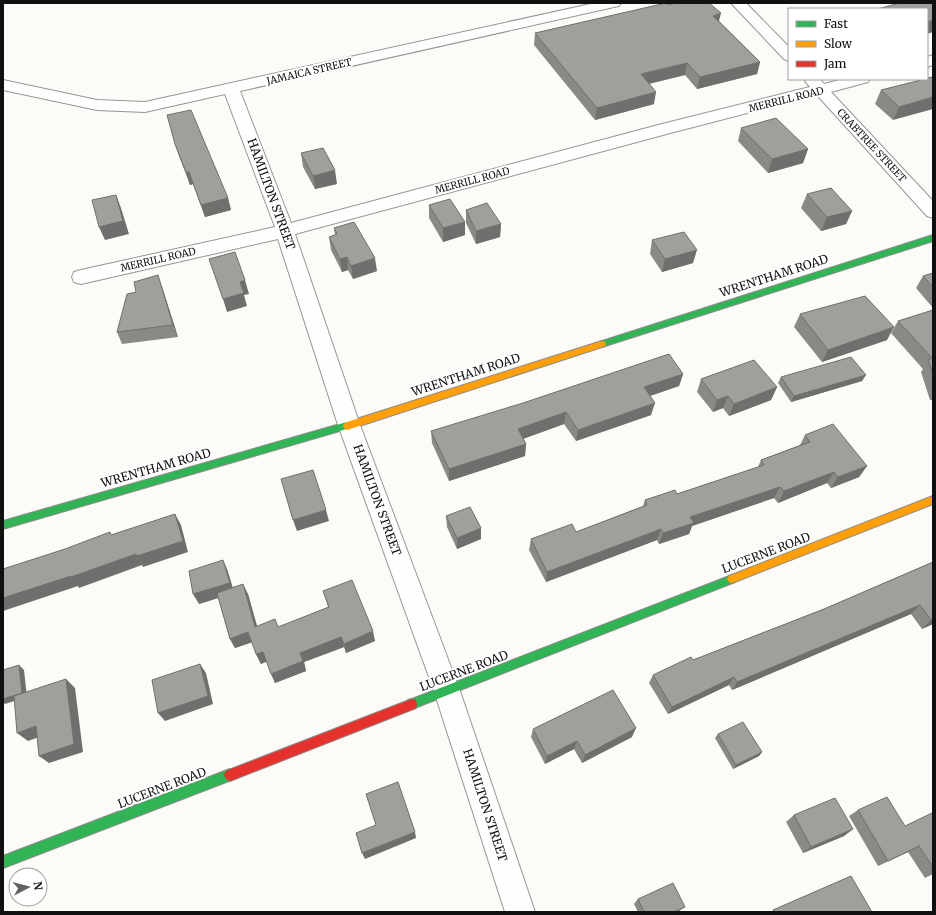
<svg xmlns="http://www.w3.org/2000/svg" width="936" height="915" font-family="Merriweather,serif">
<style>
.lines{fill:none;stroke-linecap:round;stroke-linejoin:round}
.street-casing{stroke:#969694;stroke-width:2}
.fast-casing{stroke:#8d8c8b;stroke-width:2}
.slow-casing{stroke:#8d8c8b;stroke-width:2}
.jam-casing{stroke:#8d8c8b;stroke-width:2}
.street{fill:#fffefe;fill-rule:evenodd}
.fast{fill:#30b455;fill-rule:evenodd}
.slow{fill:#ff9f0a;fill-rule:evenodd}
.jam{fill:#e5322d;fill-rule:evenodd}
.wall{fill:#8a8986}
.shaded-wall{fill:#706f6d}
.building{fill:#a09f9c;stroke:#706f6d}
.labels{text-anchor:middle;stroke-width:4;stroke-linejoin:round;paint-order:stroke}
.far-street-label{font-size:10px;fill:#101010;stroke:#fff}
.street-label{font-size:12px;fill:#101010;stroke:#fff}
</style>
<rect width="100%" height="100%" fill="#fcfbf7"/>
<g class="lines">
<!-- street casing -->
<g class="street-casing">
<g id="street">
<path d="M 595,3 L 621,3 L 619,6 L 614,7 L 240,91 L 291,223 L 662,124 L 810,87 L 805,81 L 807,79 L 820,79 L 824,84 L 843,79 L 870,79 L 868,82 L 831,92 L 933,201 L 933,218 L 927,216 L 817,95 L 674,132 L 295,234 L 360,425 L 460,691 L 535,912 L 505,912 L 434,691 L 338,425 L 278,239 L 81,284 L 74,282 L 72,277 L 74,272 L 81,270 L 275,227 L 225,94 L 145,112 L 97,110 L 3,90 L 3,80 L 97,100 L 145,102 Z"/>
<path d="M 731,3 L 746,3 L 789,47 L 789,61 L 784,59 Z"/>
<path d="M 933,55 L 933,65 L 927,67 L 927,57 Z"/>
</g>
</g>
<!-- fast casing -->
<g class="fast-casing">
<g id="fast">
<path d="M 933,235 L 933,241 L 602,347 L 598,344 L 599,342 Z"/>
<path d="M 347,422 L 350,424 L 351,426 L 350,428 L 3,529 L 3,521 Z"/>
<path d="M 732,575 L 735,576 L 737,579 L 735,582 L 412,709 L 408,708 L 407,704 L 408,700 L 412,699 Z"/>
<path d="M 230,769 L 234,771 L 236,775 L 234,779 L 3,868 L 3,856 Z"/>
</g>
</g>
<!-- slow casing -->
<g class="slow-casing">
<g id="slow">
<path d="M 602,341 L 605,342 L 606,344 L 605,346 L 347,430 L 344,428 L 343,426 L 344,424 L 347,422 Z"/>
<path d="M 933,496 L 933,504 L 732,583 L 729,582 L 727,579 L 729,576 Z"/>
</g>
</g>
<!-- jam casing -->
<g class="jam-casing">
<path id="jam" d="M 412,699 L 416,700 L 417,704 L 416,708 L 230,781 L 226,779 L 224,775 L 226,771 Z"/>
</g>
<!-- street -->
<use href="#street" class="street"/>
<!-- fast -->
<use href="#fast" class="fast"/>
<!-- slow -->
<use href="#slow" class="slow"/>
<!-- jam -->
<use href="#jam" class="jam"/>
</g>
<!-- wall -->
<g class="wall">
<path d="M 668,5 L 719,21 L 760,62 L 757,74 L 697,89 L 685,75 L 649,84 L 654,104 L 595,120 L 534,45 L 535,33 Z"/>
<path d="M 925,79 L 893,120 L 875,104 L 881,90 Z"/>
<path d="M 741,128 L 808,149 L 803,163 L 768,173 L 738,141 Z"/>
<path d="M 175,144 L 228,198 L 231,210 L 205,217 L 193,184 L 190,185 L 179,156 Z"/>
<path d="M 301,153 L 337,184 L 315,189 L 303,167 Z"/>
<path d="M 807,194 L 852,211 L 846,224 L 821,231 L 801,208 Z"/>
<path d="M 429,205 L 465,235 L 443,242 L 429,218 Z"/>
<path d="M 466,210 L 501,224 L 500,237 L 476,244 L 466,223 Z"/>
<path d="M 334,228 L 377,271 L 353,279 L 348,270 L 342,272 L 331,250 L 329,237 L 335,235 Z"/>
<path d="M 652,240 L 693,263 L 662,272 L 650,254 Z"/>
<path d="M 933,273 L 933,308 L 916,288 L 923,276 Z"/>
<path d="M 162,287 L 178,337 L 122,344 L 117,332 L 136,292 Z"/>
<path d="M 933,310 L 933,400 L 930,400 L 921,372 L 923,369 L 891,333 L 898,321 Z"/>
<path d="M 800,314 L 887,340 L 822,362 L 794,327 Z"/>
<path d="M 683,374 L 679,386 L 650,396 L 651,415 L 576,441 L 564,424 L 523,439 L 526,444 L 525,456 L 449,481 L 432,443 L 431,431 Z"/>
<path d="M 781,377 L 862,381 L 791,402 L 778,383 Z"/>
<path d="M 701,379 L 777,387 L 771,400 L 729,416 L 723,408 L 713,412 L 697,392 Z"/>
<path d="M 805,435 L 867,466 L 859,477 L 831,488 L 827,483 L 778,503 L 774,498 L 692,526 L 689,534 L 659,544 L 657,540 L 546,582 L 529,550 L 531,539 L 576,532 L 643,506 L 645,500 L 677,494 L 758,467 L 761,460 L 800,445 Z"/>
<path d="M 446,516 L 481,539 L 457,549 L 447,527 Z"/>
<path d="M 933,562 L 933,624 L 922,629 L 911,614 L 732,690 L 729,685 L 668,714 L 649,683 L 653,675 L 693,660 L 824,609 Z"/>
<path d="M 227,569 L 233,588 L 248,594 L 257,626 L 279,627 L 328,607 L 323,591 L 375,641 L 346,653 L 344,647 L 304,662 L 306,671 L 275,683 L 267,661 L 261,664 L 256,654 L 252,642 L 235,648 L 230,639 L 218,598 L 199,604 Z"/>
<path d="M 533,729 L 632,737 L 582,763 L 574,749 L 545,764 L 531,737 Z"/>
<path d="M 718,734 L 762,752 L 759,756 L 733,769 L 715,738 Z"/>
<path d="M 858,810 L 905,826 L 933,814 L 933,874 L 925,878 L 908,852 L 878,866 L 849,816 Z"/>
<path d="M 794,815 L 853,829 L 844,836 L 803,853 L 786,822 Z"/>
<path d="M 638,899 L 679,911 L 678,912 L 638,912 L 634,904 Z"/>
</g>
<!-- shaded-wall -->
<g class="shaded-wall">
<path d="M 721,13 L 718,25 L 713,16 Z"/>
<path d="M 933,20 L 933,32 L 927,34 L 927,22 Z"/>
<path d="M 760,62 L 757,74 L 697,89 L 700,77 Z"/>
<path d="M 687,63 L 685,75 L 639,86 L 641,74 Z"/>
<path d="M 656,92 L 654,104 L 595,120 L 597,108 Z"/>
<path d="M 933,97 L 933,109 L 893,120 L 899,107 Z"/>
<path d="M 808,149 L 803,163 L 768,173 L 772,159 Z"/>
<path d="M 335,170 L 337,184 L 315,189 L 313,176 Z"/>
<path d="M 186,172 L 189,172 L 193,184 L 190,185 Z"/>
<path d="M 116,195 L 121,208 L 129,234 L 105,240 L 99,227 Z"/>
<path d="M 228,198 L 231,210 L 205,217 L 201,205 Z"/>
<path d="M 852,211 L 846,224 L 821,231 L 827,217 Z"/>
<path d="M 465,222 L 465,235 L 443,242 L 443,228 Z"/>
<path d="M 501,224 L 500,237 L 476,244 L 476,231 Z"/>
<path d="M 697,250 L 693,263 L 662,272 L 665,259 Z"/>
<path d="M 347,257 L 348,270 L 342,272 L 340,259 Z"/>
<path d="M 375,258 L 377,271 L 353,279 L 351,266 Z"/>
<path d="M 158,275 L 162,287 L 178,337 L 173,325 Z"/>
<path d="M 245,280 L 249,294 L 244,295 L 247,306 L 227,312 L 223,299 L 240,282 Z"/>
<path d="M 894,327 L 887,340 L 822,362 L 828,350 Z"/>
<path d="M 683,374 L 679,386 L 641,399 L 644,387 Z"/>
<path d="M 866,375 L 862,381 L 791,402 L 794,396 Z"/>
<path d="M 777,387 L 771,400 L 729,416 L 734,404 Z"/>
<path d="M 728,396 L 723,408 L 713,412 L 717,400 Z"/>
<path d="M 655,403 L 651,415 L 576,441 L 578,430 Z"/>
<path d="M 566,412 L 564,424 L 517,441 L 518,429 Z"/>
<path d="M 526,444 L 525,456 L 449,481 L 449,469 Z"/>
<path d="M 867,466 L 859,477 L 831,488 L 838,477 Z"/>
<path d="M 834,472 L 827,483 L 778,503 L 784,491 Z"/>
<path d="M 780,487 L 774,498 L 692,526 L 689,534 L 659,544 L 663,533 L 690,517 Z"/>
<path d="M 326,510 L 329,521 L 297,531 L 293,520 Z"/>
<path d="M 175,514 L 181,525 L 188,552 L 143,567 L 142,565 L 79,588 L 78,586 L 3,611 L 3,598 Z"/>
<path d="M 481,528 L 481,539 L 457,549 L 457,538 Z"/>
<path d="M 661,529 L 657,540 L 546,582 L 547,572 Z"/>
<path d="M 223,560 L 227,569 L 234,593 L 199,604 L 193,594 Z"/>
<path d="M 243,584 L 248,594 L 260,637 L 255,627 Z"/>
<path d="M 920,605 L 911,614 L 732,690 L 737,682 Z"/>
<path d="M 933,619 L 933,624 L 922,629 L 931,620 Z"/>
<path d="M 373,631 L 375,641 L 346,653 L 344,644 Z"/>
<path d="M 248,632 L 253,642 L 235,648 L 230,639 Z"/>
<path d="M 341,637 L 344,647 L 304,662 L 306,671 L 275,683 L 271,674 L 300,653 Z"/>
<path d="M 263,652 L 268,661 L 261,664 L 256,654 Z"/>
<path d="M 200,664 L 206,673 L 213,704 L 165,721 L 158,713 Z"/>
<path d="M 19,665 L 24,670 L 27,697 L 5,704 L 3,702 L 3,699 Z"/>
<path d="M 734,677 L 729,685 L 668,714 L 672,707 Z"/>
<path d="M 66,679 L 75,688 L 83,752 L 49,763 L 39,756 Z"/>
<path d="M 36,726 L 45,735 L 28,741 L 17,733 Z"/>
<path d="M 636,728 L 632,737 L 582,763 L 585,755 Z"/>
<path d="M 577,741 L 574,749 L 545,764 L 547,756 Z"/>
<path d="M 762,752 L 759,756 L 733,769 L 736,765 Z"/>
<path d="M 853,829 L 844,836 L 803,853 L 811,847 Z"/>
<path d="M 415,832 L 416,838 L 365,859 L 362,853 Z"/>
<path d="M 919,846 L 908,852 L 878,866 L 888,861 Z"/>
<path d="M 685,907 L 679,911 L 674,912 Z"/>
</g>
<!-- building -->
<g class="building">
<path d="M 666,3 L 668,5 L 676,3 L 709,3 L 721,13 L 713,16 L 760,62 L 700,77 L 687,63 L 641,74 L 656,92 L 597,108 L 535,33 Z"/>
<path d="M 899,3 L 933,3 L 933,20 L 927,22 L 927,9 L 878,9 Z"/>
<path d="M 933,77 L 933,97 L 899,107 L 881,90 L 925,79 L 927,79 L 927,78 Z"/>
<path d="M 191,110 L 228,198 L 201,205 L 189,172 L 186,172 L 175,144 L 167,115 Z"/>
<path d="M 776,118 L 808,149 L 772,159 L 741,128 Z"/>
<path d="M 323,148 L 335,170 L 313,176 L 301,153 Z"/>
<path d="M 831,188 L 852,211 L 827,217 L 807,194 Z"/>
<path d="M 116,195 L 123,221 L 99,227 L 92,200 Z"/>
<path d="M 450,199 L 465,222 L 443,228 L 429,205 Z"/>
<path d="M 487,203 L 501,224 L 476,231 L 466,210 Z"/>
<path d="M 354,222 L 375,258 L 351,266 L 347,257 L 340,259 L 329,237 L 337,234 L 334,228 Z"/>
<path d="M 684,232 L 697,250 L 665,259 L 652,240 Z"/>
<path d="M 235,252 L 245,280 L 240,282 L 244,293 L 223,299 L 209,259 Z"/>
<path d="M 933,273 L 933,287 L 923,276 Z"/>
<path d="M 158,275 L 173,325 L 117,332 L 127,294 L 136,292 L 134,282 Z"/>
<path d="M 865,296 L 894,327 L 828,350 L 800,314 Z"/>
<path d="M 933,310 L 933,373 L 928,360 L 932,358 L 898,321 Z"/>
<path d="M 669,354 L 683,374 L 644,387 L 655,403 L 578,430 L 566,412 L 518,429 L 526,444 L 449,469 L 431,431 L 523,403 Z"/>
<path d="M 851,357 L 866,375 L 794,396 L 781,377 Z"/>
<path d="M 754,360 L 777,387 L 734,404 L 728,396 L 717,400 L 701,379 Z"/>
<path d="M 833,424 L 867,466 L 838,477 L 834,472 L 784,491 L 780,487 L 690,517 L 694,523 L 663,533 L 661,529 L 547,572 L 531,539 L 572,524 L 576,532 L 647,505 L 645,500 L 675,490 L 677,494 L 764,465 L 761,460 L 810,442 L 805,435 Z"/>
<path d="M 313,470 L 326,510 L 293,520 L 281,479 Z"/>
<path d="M 470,507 L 481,528 L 457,538 L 446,516 Z"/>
<path d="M 175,514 L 183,541 L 137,556 L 136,554 L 71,577 L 71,576 L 3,598 L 3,569 L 65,549 L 110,532 L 111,535 Z"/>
<path d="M 223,560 L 230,583 L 193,594 L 189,571 Z"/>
<path d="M 933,562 L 933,619 L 931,620 L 920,605 L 737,682 L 734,677 L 672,707 L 653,675 L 691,657 L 693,660 L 824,609 Z"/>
<path d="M 352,580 L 373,631 L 344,644 L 341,637 L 300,653 L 303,661 L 271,674 L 263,652 L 256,654 L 248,632 L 230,639 L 217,593 L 243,584 L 255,627 L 275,619 L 278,627 L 329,607 L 323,591 Z"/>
<path d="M 200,664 L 208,696 L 158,713 L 152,680 Z"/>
<path d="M 19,665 L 22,693 L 3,699 L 3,670 Z"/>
<path d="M 66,679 L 74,744 L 39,756 L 36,726 L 17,733 L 14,696 Z"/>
<path d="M 613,690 L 636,728 L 585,755 L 577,741 L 547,756 L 533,729 Z"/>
<path d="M 743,722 L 762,752 L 736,765 L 718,734 Z"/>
<path d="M 398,782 L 415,832 L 362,853 L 356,833 L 376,825 L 366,794 Z"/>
<path d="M 887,797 L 905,826 L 932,813 L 933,814 L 933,867 L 919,846 L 888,861 L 858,810 Z"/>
<path d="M 835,798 L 853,829 L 811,847 L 794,815 Z"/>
<path d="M 851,876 L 872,912 L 774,912 L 773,910 Z"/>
<path d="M 673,883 L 685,907 L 674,912 L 644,912 L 638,899 Z"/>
</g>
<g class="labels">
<!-- far-street labels -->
<g class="far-street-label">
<text transform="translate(309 71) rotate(-13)" y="4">JAMAICA STREET</text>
<text transform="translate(786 99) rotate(-14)" y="4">MERRILL ROAD</text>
<text transform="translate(872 145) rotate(47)" y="4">CRABTREE STREET</text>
<text transform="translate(472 180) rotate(-15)" y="4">MERRILL ROAD</text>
<text transform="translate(158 259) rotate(-13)" y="4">MERRILL ROAD</text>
</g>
<!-- street labels -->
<g class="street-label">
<text transform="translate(271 194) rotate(70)" y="4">HAMILTON STREET</text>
<text transform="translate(774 276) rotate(-18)" y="4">WRENTHAM ROAD</text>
<text transform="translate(466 375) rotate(-18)" y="4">WRENTHAM ROAD</text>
<text transform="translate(156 468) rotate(-16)" y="4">WRENTHAM ROAD</text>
<text transform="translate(377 500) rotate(70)" y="4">HAMILTON STREET</text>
<text transform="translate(766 553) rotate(-21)" y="4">LUCERNE ROAD</text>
<text transform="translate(464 671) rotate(-21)" y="4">LUCERNE ROAD</text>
<text transform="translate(162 788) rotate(-21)" y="4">LUCERNE ROAD</text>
<text transform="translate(485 805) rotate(72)" y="4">HAMILTON STREET</text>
</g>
</g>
<!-- border -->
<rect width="936" height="915" fill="none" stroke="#101010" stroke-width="8"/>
<!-- legend -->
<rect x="788" y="8" width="140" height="72" fill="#ffffff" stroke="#9f9f9f"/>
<rect x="796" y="21" width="20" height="6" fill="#30b455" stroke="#9f9f9f"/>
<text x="824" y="28" font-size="12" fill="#101010">Fast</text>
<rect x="796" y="41" width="20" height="6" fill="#ff9f0a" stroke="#9f9f9f"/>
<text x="824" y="48" font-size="12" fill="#101010">Slow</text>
<rect x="796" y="61" width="20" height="6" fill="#e5322d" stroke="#9f9f9f"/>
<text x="824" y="68" font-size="12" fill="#101010">Jam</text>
<!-- north arrow -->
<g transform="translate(28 887) rotate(83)"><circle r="19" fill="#ffffff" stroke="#9f9f9f"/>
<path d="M0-3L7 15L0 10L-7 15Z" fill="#636261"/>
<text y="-6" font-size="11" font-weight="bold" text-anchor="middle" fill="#101010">N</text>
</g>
</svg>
